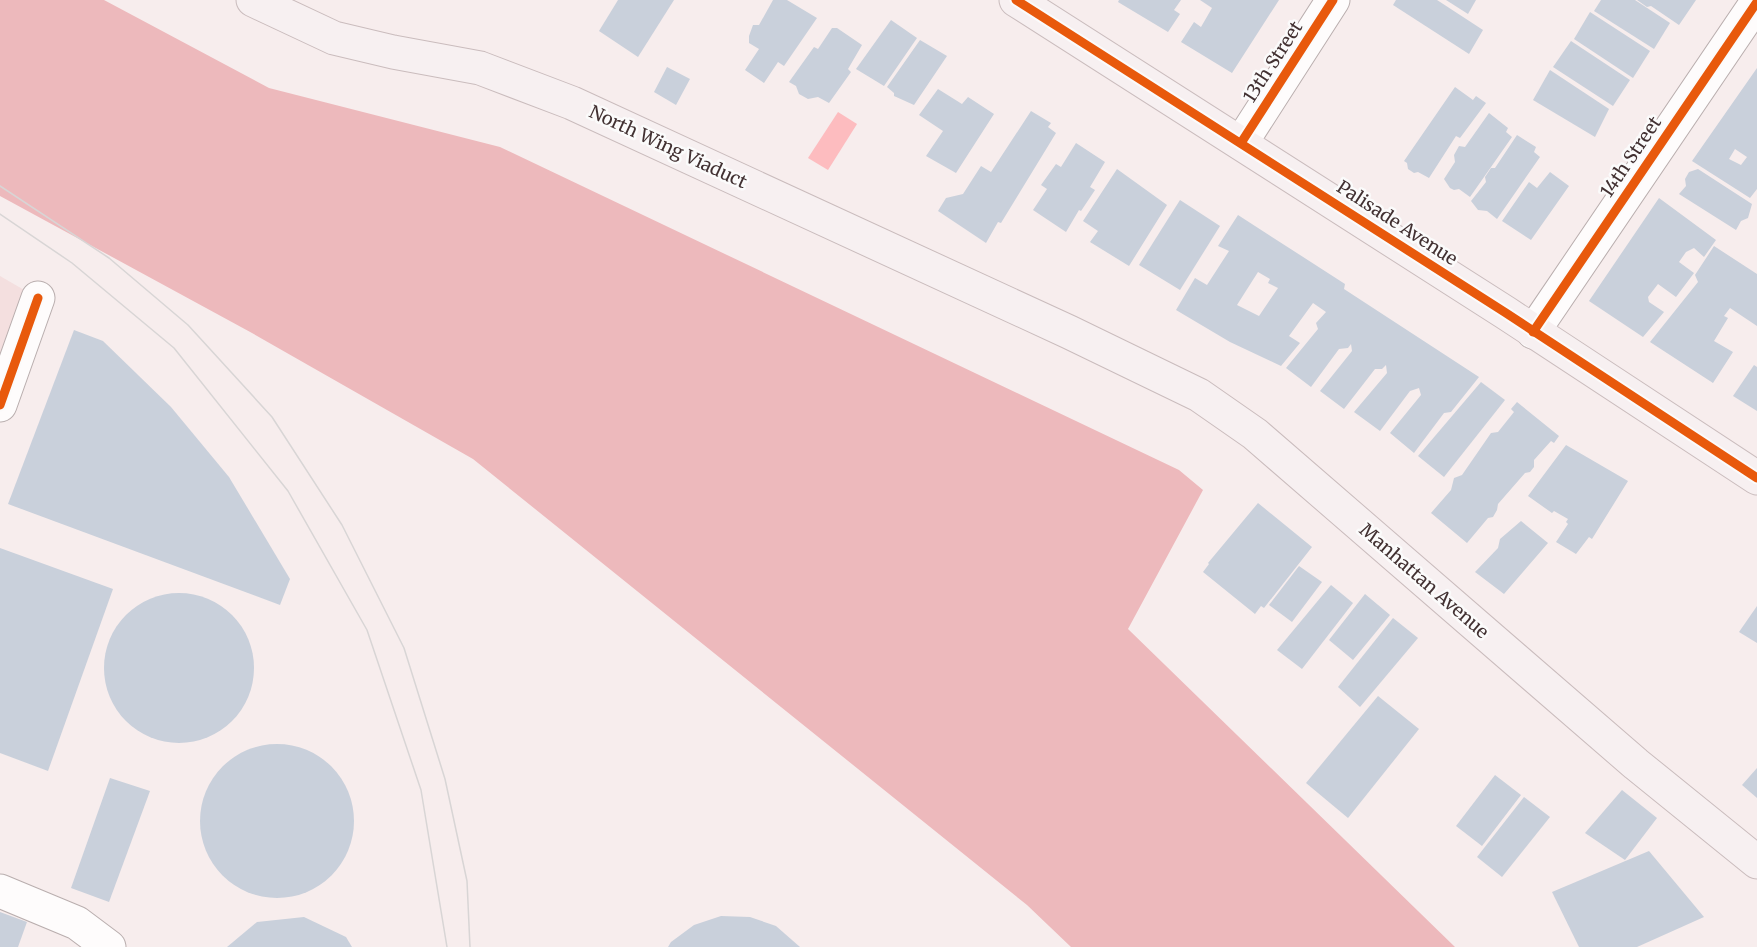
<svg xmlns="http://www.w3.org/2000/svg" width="1757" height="947" font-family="Merriweather,serif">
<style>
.built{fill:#f4dfdf}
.forest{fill:#edb9bc}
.water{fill:#fdbcbf}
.building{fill:#c9d0db;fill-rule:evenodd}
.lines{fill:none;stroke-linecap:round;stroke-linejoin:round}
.minor-casing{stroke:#b9aeae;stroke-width:35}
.major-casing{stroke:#cabcbd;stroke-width:35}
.minor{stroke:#fefcfc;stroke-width:33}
.major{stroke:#f7f0f1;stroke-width:33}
.tram{stroke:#d8d5d5;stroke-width:1.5}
.cycleway-casing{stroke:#fbfbfb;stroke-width:13}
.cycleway{stroke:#e8590c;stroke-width:9}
.labels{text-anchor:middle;stroke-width:5;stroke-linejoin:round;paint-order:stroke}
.street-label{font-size:18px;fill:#423132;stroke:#fbfbfb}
</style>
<rect width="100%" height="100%" fill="#f7eded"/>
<!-- built -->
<path class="built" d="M 0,276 L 38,298 L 0,405 Z"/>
<!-- forest -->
<path class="forest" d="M 0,0 L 104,0 L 269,88 L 500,147 L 1179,470 L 1203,490 L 1128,629 L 1455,947 L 1071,947 L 1027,905 L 473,459 L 252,333 L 0,196 Z"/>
<!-- water -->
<path class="water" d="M 838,112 L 857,124 L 828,170 L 808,158 Z"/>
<!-- building -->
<g class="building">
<path d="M 618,0 L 674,0 L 638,57 L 599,31 Z"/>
<path d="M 773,0 L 787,0 L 817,18 L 784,66 L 778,62 L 764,83 L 745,70 L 759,49 L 749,43 L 749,36 L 753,25 L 759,25 Z"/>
<path d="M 1119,0 L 1181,0 L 1174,10 L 1180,14 L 1168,32 L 1118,2 Z"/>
<path d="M 1200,0 L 1279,0 L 1232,73 L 1181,42 L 1194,22 L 1201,27 L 1212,8 Z"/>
<path d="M 1396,0 L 1437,0 L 1483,30 L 1469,54 L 1393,5 Z"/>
<path d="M 1446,0 L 1476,0 L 1468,14 Z"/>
<path d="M 1601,0 L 1635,0 L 1670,23 L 1654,49 L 1594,11 Z"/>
<path d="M 1637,0 L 1696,0 L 1679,25 L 1651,6 L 1647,7 Z"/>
<path d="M 1590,12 L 1650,51 L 1633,78 L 1574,39 Z"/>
<path d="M 891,20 L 917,38 L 884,86 L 856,69 Z"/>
<path d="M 832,28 L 837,28 L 862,45 L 848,69 L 851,72 L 829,103 L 818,97 L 808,99 L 799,94 L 796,86 L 789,82 L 814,47 L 818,49 Z"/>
<path d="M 920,40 L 947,56 L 914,105 L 894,96 L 894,93 L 887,87 Z"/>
<path d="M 1571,41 L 1630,80 L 1613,106 L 1553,67 Z"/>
<path d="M 667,67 L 690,79 L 676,105 L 654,92 Z"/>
<path d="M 1757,68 L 1757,189 L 1750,198 L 1692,161 ZM 1735,149 L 1747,157 L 1741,165 L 1729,159 Z"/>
<path d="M 1550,70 L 1609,109 L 1595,137 L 1533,100 Z"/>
<path d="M 1455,87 L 1473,100 L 1476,96 L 1486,103 L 1460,138 L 1456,136 L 1429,178 L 1418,172 L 1414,173 L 1408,169 L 1407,163 L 1404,161 Z"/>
<path d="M 938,89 L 962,104 L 968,97 L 994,114 L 956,173 L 926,156 L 943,131 L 919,115 Z"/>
<path d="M 1031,111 L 1051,123 L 1048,127 L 1056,133 L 1001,223 L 998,222 L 986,243 L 938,211 L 946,198 L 963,194 L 981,166 L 991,172 Z"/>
<path d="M 1489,113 L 1508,128 L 1506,132 L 1512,137 L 1470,197 L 1459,189 L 1454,190 L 1450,188 L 1444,179 L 1455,162 L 1454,155 L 1459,146 L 1465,147 Z"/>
<path d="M 1517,135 L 1536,147 L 1534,152 L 1540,157 L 1497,219 L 1487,211 L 1478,210 L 1471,201 L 1486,182 L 1485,177 L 1491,168 L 1495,168 Z"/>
<path d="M 1076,143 L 1105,162 L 1090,187 L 1095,190 L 1081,211 L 1079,210 L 1066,232 L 1033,210 L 1047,189 L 1041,185 L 1056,164 L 1061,167 Z"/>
<path d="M 1117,169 L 1167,205 L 1129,266 L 1090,242 L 1098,231 L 1083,221 Z"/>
<path d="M 1698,169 L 1752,204 L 1748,218 L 1741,221 L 1736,230 L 1679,194 L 1686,186 L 1685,179 L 1689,172 Z"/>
<path d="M 1550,172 L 1569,186 L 1531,240 L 1502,221 L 1529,182 L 1537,188 Z"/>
<path d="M 1659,198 L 1716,240 L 1704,257 L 1694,248 L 1686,252 L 1679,262 L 1694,273 L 1676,297 L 1658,284 L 1648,297 L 1649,302 L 1664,312 L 1643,337 L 1589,301 Z"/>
<path d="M 1180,200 L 1220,226 L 1180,290 L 1139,265 Z"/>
<path d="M 1238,215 L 1345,284 L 1344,289 L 1479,377 L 1451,412 L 1444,413 L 1414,453 L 1390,433 L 1421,395 L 1419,388 L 1410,391 L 1380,431 L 1354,412 L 1387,373 L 1386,365 L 1382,369 L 1375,369 L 1344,409 L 1320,391 L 1352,351 L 1351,344 L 1348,348 L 1339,349 L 1311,387 L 1286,368 L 1318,329 L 1316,323 L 1326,312 L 1313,303 L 1289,336 L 1300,343 L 1281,366 L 1230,342 L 1176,310 L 1195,278 L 1207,285 L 1229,251 L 1218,246 ZM 1258,272 L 1270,279 L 1268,283 L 1278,288 L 1259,316 L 1237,305 Z"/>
<path d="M 1714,246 L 1757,274 L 1757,326 L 1730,308 L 1724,316 L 1728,318 L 1714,341 L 1733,352 L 1713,383 L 1650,342 L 1698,282 L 1695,275 Z"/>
<path d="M 74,330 L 103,341 L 171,407 L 229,477 L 290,579 L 280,605 L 8,504 Z"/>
<path d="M 1754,365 L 1757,367 L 1757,411 L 1733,396 Z"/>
<path d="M 1481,382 L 1505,400 L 1444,477 L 1418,456 Z"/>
<path d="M 1517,402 L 1559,436 L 1554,443 L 1551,441 L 1534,460 L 1534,467 L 1530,472 L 1525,473 L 1498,504 L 1497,510 L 1493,517 L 1488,518 L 1467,543 L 1431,513 L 1451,490 L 1454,478 L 1462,475 L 1491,433 L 1498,432 L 1514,412 L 1511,409 Z"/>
<path d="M 1566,445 L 1628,481 L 1592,539 L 1589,537 L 1576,554 L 1556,542 L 1568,524 L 1566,522 L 1568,519 L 1554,511 L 1552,513 L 1528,496 Z"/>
<path d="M 1258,503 L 1312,547 L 1264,608 L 1261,606 L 1255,614 L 1203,572 L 1209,564 L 1208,563 Z"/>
<path d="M 1521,521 L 1548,543 L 1504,594 L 1475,572 L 1498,548 L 1500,539 Z"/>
<path d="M 0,548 L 113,589 L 48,771 L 0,753 Z"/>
<path d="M 1299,566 L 1322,582 L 1292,622 L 1269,605 Z"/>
<path d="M 1331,585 L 1353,603 L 1302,669 L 1277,650 Z"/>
<circle cx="179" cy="668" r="75"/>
<path d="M 1365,594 L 1390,615 L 1353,660 L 1329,640 Z"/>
<path d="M 1757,606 L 1757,643 L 1739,632 Z"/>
<path d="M 1393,618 L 1418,638 L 1360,707 L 1338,687 Z"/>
<path d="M 1378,696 L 1419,729 L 1348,818 L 1306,783 Z"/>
<circle cx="277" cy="821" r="77"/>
<path d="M 1757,768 L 1757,798 L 1742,785 Z"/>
<path d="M 1495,775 L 1521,795 L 1482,846 L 1456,826 Z"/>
<path d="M 110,778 L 150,791 L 109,902 L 71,888 Z"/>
<path d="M 1622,790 L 1657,818 L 1625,860 L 1585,833 Z"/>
<path d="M 1524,797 L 1550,817 L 1502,877 L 1477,857 Z"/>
<path d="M 1649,851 L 1704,917 L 1637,947 L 1579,947 L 1552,892 Z"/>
<path d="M 0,912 L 27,922 L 18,947 L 0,947 Z"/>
<path d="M 721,916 L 750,917 L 776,926 L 800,947 L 668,947 L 671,942 L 694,925 Z"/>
<path d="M 304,917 L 346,937 L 352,947 L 227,947 L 257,922 Z"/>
</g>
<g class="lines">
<!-- minor casing -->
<g class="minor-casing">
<g id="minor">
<path d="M 1241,143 L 1333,0"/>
<path d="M 1533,332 L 1757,2"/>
<path d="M 0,405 L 38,298"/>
<path d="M 0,891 L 77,923 L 109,947"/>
</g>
</g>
<!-- major casing -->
<g class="major-casing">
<g id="major">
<path d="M 253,0 L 334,38 L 393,52 L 480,68 L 572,103 L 1069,332 L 1199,395 L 1255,434 L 1636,764 L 1757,862"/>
<path d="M 1016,0 L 1506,313 L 1757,478"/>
</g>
</g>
<!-- minor -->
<use href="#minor" class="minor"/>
<!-- major -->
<use href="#major" class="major"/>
<!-- tram -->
<g class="tram">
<path d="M 0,186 L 109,258 L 188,325 L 272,417 L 342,525 L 404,648 L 445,779 L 467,881 L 470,947"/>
<path d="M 0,214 L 72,263 L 174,348 L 288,491 L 367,630 L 421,790 L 447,947"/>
</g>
<!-- cycleway casing -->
<g class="cycleway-casing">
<g id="cycleway">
<path d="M 1016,0 L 1506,313 L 1757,478"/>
<path d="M 1241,143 L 1333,0"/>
<path d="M 1533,332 L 1757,2"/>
<path d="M 0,405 L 38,298"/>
</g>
</g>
<!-- cycleway -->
<use href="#cycleway" class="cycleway"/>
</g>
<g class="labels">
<!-- street labels -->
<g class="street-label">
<text transform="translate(1273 62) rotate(-57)" y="6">13th Street</text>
<text transform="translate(668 147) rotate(25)" y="6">North Wing Viaduct</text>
<text transform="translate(1631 157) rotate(-56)" y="6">14th Street</text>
<text transform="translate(1397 223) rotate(33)" y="6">Palisade Avenue</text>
<text transform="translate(1424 581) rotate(41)" y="6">Manhattan Avenue</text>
</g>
</g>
</svg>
